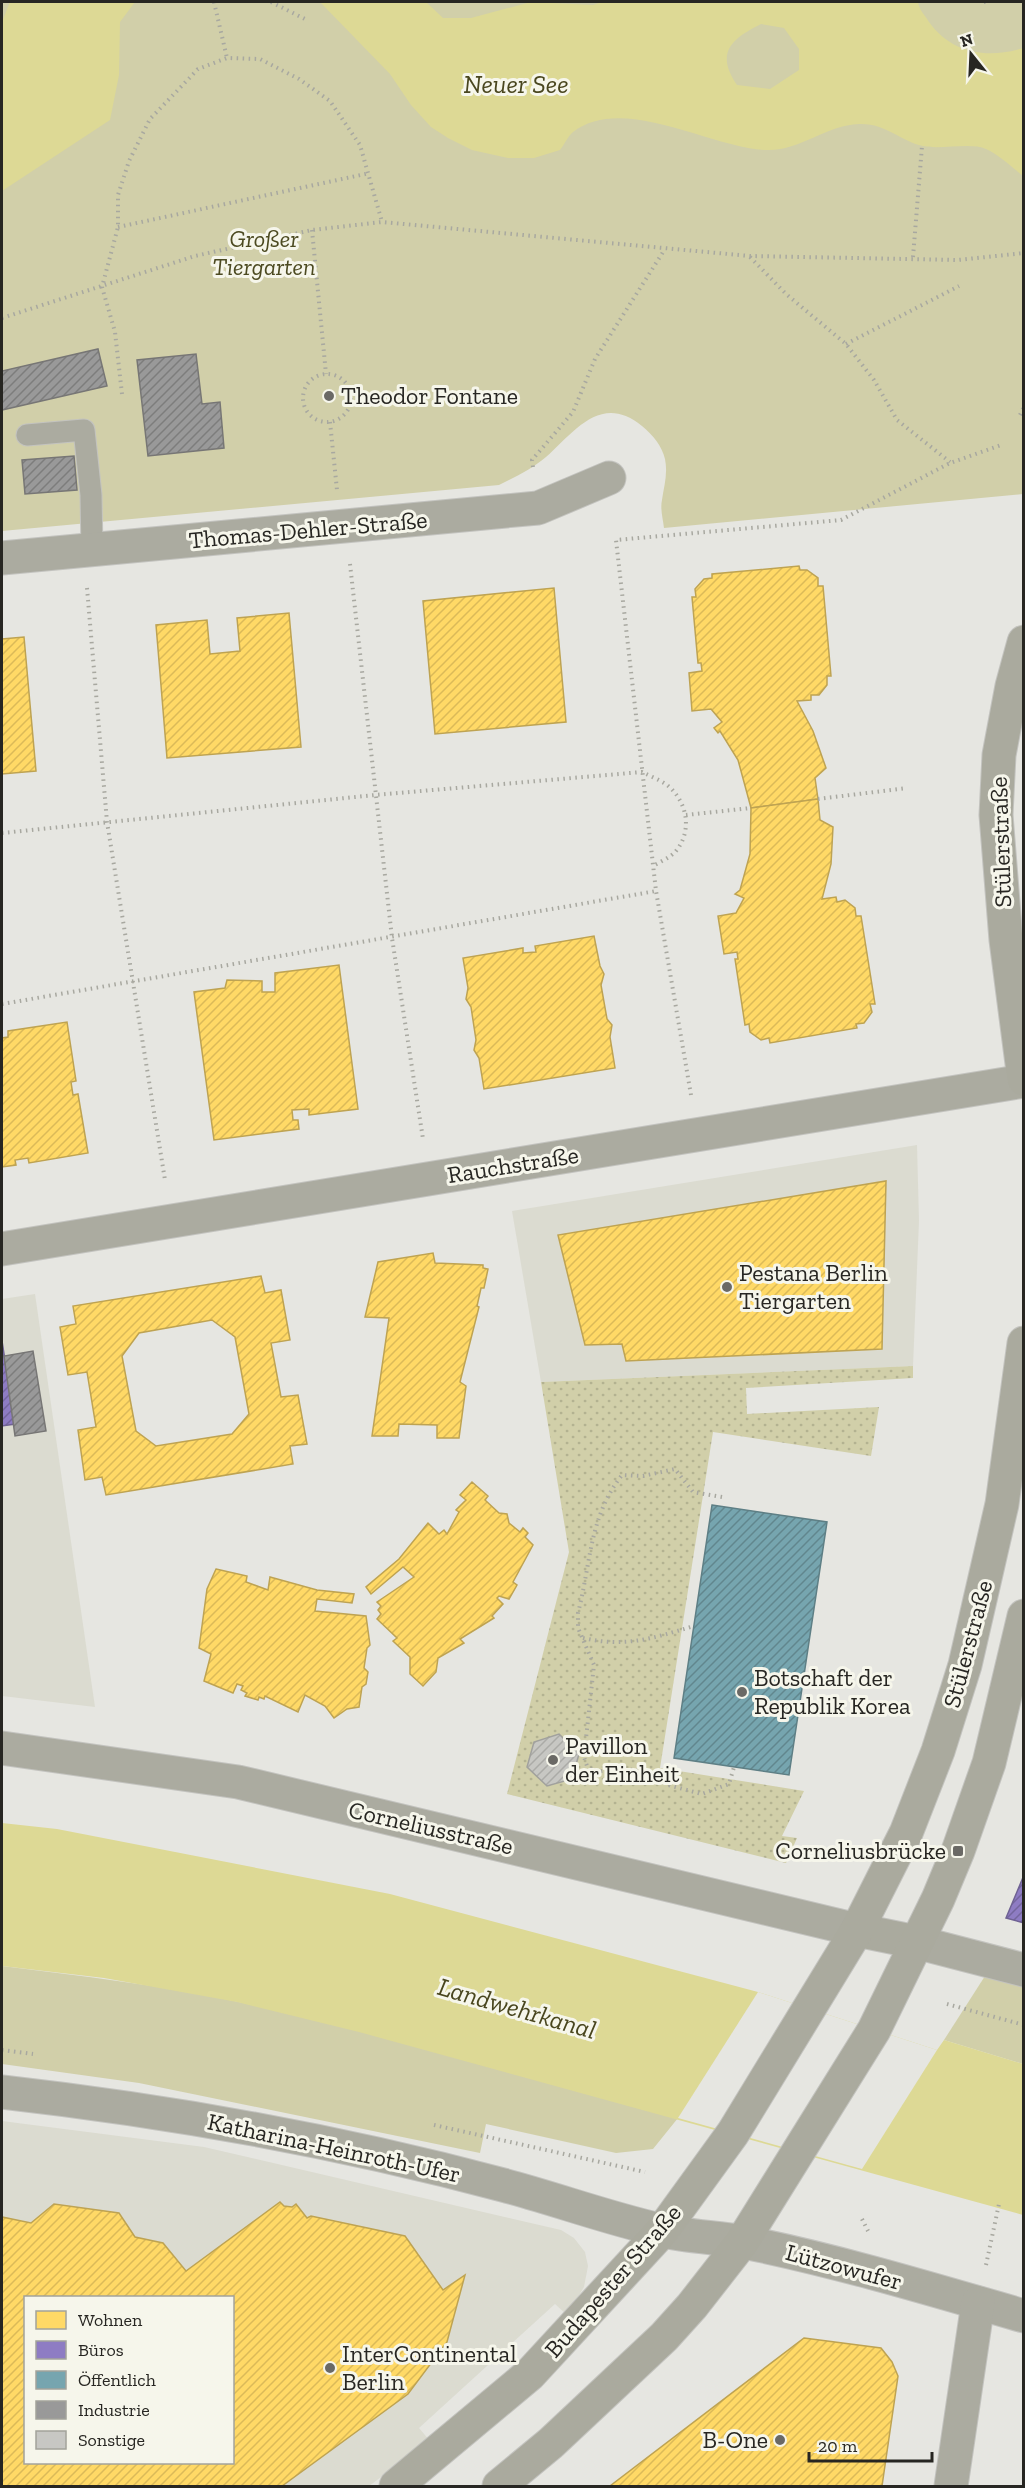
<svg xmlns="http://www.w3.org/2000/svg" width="1025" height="2488" font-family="'Zilla Slab',serif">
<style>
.built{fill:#dbdbd0;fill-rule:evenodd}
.grass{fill:url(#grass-dots)}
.park{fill:#d1cfa9}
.water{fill:#ddd995;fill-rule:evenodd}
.pier{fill:#e6e6e1}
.homes{fill:url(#homes-hatch);stroke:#bea352;stroke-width:1.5;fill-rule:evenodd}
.offices{fill:url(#offices-hatch);stroke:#6f6293;stroke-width:1.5}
.public{fill:url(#public-hatch);stroke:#5e7f85;stroke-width:1.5}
.industry{fill:url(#industry-hatch);stroke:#777675;stroke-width:1.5}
.building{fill:url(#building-hatch);stroke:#a1a19d;stroke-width:1.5}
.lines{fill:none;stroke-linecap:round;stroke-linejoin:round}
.service-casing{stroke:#c3c3bf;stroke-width:23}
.minor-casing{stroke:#c3c3bf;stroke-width:35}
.secondary-casing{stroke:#c3c3bf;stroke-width:35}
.path{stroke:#a8a8a0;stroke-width:4;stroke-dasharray:1.5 4.5;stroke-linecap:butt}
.service{stroke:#ababa0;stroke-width:21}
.minor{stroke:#ababa0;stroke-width:33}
.secondary{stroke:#aaaa9e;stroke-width:33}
.poi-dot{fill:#6a6965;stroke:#f6f6eb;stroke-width:2}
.labels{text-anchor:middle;stroke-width:6;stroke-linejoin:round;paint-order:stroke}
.park-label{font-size:24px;font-style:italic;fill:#4c4a21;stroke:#f6f6eb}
.poi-label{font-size:24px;fill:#272622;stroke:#f6f6eb;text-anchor:start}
.street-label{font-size:24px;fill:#272622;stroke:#f6f6eb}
.water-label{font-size:26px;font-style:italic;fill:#49461e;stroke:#f6f6eb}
</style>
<defs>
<pattern id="grass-dots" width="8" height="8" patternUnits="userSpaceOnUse" patternTransform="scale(1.5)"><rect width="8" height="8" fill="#d1cfa9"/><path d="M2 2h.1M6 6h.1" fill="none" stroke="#b3b291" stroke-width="1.8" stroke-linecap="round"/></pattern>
<pattern id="homes-hatch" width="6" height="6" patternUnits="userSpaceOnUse" patternTransform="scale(1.5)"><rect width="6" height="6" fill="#ffd966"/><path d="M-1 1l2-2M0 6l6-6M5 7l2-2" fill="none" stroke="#dbba58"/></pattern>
<pattern id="offices-hatch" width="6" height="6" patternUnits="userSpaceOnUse" patternTransform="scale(1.5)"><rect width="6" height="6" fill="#8e7cc3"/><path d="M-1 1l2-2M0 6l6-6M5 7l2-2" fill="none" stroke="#74659e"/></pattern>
<pattern id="public-hatch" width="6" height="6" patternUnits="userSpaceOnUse" patternTransform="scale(1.5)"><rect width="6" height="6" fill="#76a5af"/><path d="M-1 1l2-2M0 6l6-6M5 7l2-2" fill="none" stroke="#61868e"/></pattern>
<pattern id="industry-hatch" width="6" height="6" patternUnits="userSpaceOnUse" patternTransform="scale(1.5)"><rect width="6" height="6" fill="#999"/><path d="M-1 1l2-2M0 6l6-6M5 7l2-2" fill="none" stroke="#7d7d7c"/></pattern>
<pattern id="building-hatch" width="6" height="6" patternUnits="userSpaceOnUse" patternTransform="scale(1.5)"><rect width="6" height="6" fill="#c7c7c3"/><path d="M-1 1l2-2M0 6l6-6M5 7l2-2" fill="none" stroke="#ababa7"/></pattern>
</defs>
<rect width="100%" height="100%" fill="#e6e6e1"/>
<!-- built -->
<g class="built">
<path d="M 917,1145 L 919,1221 L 913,1366 L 541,1382 L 512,1211 Z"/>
<path d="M 35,1294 L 95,1707 L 2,1696 L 2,1299 Z"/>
<path d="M 2,2121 L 204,2147 L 561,2230 L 574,2238 L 585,2252 L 588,2266 L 584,2287 L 567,2315 L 555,2304 L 419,2428 L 430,2441 L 369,2486 L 2,2486 ZM 26,2298 L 232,2298 L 232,2462 L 26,2462 Z"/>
</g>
<!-- grass -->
<path class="grass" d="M 913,1366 L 913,1378 L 746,1388 L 747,1414 L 879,1407 L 871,1456 L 713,1432 L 660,1768 L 804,1791 L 782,1836 L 797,1838 L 786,1863 L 507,1794 L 569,1552 L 541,1382 Z"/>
<!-- park -->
<g class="park">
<path d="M 2,2 L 1023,2 L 1023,494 L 664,528 C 663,519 660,509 662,500 C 664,486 668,474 665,459 C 662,446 653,435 642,426 C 601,392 574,432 546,457 C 532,469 515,477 499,485 L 2,531 Z"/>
<path d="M 2,1966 C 81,1976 161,1985 239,2002 C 387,2035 532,2078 678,2118 L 653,2149 L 616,2153 L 486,2124 L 480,2153 L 139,2083 L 2,2064 Z"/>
<path d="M 985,1976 L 1023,1986 L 1023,2064 L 944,2040 Z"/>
</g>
<!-- water -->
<g class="water">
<path d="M 10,2 L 135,2 L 120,22 L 119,75 L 110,120 L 2,191 L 2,22 Z"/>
<path d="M 320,2 L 426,2 L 443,18 L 471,18 L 531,2 L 593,5 L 602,2 L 918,2 C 919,10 925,15 929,22 C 952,54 988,59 1023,48 L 1023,176 C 1012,167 999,155 986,149 C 971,142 940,150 923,146 C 900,141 886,123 859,124 C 826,125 800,151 767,150 C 713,149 623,93 573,132 C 568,136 564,145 560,150 L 534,158 L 508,158 L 472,150 L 448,138 L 431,127 L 411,105 L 390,74 ZM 761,24 L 784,28 L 799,49 L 799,70 L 770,89 L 737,85 C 715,53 731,39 761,24 Z"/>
<path d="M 2,1823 L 57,1829 L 390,1894 L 758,1992 L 937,2050 L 944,2040 L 1023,2064 L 1023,2215 L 359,2032 L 237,2002 L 104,1978 L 2,1966 Z"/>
</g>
<!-- pier -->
<path class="pier" d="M 758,1992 L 937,2050 L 862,2169 L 678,2118 Z"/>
<!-- homes -->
<g class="homes">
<path d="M 799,566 L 800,570 L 807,570 L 818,578 L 818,586 L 823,586 L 831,676 L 827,676 L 827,685 L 819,695 L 811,695 L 811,700 L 797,701 L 813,731 L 826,768 L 815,778 L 818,799 L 751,808 L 738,760 L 720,731 L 718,733 L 714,728 L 722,722 L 711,709 L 692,711 L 689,673 L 702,671 L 701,663 L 698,663 L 692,597 L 696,597 L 695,589 L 704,579 L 712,578 L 712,574 Z"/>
<path d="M 554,588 L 566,722 L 435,734 L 423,601 Z"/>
<path d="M 289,613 L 301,747 L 167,758 L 156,625 L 207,620 L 210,654 L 240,651 L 237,618 Z"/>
<path d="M 24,637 L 36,771 L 2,774 L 2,639 Z"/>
<path d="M 818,799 L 820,820 L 833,827 L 831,864 L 822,899 L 836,897 L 837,902 L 845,900 L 855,908 L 856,916 L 861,916 L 875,1004 L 870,1004 L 872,1012 L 864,1023 L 856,1024 L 857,1028 L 770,1043 L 769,1038 L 761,1040 L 750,1032 L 749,1024 L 745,1025 L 735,959 L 738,959 L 737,952 L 724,954 L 718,916 L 736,913 L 744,898 L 735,894 L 740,890 L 750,854 L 751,808 Z"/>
<path d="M 594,936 L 600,966 L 604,974 L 601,985 L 607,1019 L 612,1025 L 610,1037 L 615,1068 L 484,1089 L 479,1058 L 474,1050 L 476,1040 L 471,1007 L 466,999 L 468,988 L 463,958 L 523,948 L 523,953 L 536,952 L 535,946 Z"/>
<path d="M 339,965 L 358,1109 L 309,1115 L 309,1109 L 292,1110 L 293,1120 L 298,1120 L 299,1129 L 214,1140 L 194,992 L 225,988 L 227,980 L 262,981 L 262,992 L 275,992 L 275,973 Z"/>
<path d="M 67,1022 L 76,1081 L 71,1082 L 73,1095 L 78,1094 L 88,1153 L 29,1163 L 28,1158 L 15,1160 L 16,1165 L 2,1167 L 2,1038 L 8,1037 L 8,1031 Z"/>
<path d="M 886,1181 L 882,1349 L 626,1361 L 622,1344 L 585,1345 L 558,1235 Z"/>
<path d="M 433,1253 L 435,1263 L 483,1265 L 483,1268 L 488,1269 L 484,1288 L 481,1288 L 477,1306 L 479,1307 L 460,1382 L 466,1386 L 459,1438 L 437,1438 L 437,1425 L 399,1424 L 398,1436 L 372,1436 L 389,1318 L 365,1317 L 378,1262 Z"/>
<path d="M 261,1276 L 265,1293 L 281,1290 L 290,1340 L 271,1343 L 281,1397 L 298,1395 L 307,1444 L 290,1446 L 293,1464 L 106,1495 L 102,1477 L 85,1480 L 78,1430 L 96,1427 L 87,1372 L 68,1375 L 60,1327 L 76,1324 L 73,1306 ZM 212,1320 L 235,1337 L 249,1414 L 232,1434 L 156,1446 L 136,1431 L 122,1356 L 139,1333 Z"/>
<path d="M 472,1482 L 488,1496 L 485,1500 L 499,1513 L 507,1514 L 509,1523 L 520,1532 L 523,1528 L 528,1533 L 525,1537 L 533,1545 L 513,1582 L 517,1585 L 509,1599 L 499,1596 L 497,1598 L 503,1604 L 492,1616 L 494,1618 L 460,1639 L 464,1643 L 438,1658 L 436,1672 L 423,1686 L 410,1674 L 410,1657 L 393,1641 L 397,1638 L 377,1619 L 381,1614 L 378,1610 L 381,1606 L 377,1602 L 414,1577 L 403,1567 L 371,1594 L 366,1587 L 399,1559 L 428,1523 L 439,1534 L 444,1530 L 447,1534 L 459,1512 L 456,1510 L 466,1500 L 460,1495 Z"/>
<path d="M 216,1569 L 247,1576 L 246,1582 L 268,1590 L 270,1577 L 317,1590 L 354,1594 L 352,1603 L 317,1599 L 315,1611 L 366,1616 L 370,1645 L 367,1648 L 364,1668 L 368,1672 L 366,1684 L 362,1687 L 359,1707 L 347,1709 L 334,1718 L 325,1706 L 305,1695 L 298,1712 L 265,1696 L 264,1699 L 259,1697 L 258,1700 L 245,1696 L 247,1693 L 241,1690 L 243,1686 L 237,1684 L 233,1693 L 204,1681 L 211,1654 L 199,1648 L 207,1589 Z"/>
<path d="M 280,2202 L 284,2206 L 292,2207 L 296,2204 L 307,2218 L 311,2216 L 405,2236 L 443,2290 L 465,2275 L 447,2342 L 408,2394 L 282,2486 L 2,2486 L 2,2217 L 31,2223 L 54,2204 L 119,2213 L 135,2237 L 163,2243 L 186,2271 ZM 26,2298 L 232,2298 L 232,2462 L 26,2462 Z"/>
<path d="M 804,2338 L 881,2348 L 892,2362 L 898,2376 L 882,2486 L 610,2486 Z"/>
</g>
<!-- offices -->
<g class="offices">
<path d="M 2,1341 L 15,1424 L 2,1426 Z"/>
<path d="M 1024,1875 L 1024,1923 L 1006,1918 Z"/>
</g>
<!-- public -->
<path class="public" d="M 712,1505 L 827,1522 L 789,1775 L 674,1758 Z"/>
<!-- industry -->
<g class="industry">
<path d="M 98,349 L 107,386 L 2,410 L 2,371 Z"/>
<path d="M 196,354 L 202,404 L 220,402 L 224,448 L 148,456 L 137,360 Z"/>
<path d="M 74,456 L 77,490 L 25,494 L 22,460 Z"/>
<path d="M 33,1351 L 46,1431 L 15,1436 L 4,1356 Z"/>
</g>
<!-- building -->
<path class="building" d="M 559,1734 L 579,1754 L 572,1779 L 547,1786 L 527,1767 L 534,1742 Z"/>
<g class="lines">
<!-- service casing -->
<g class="service-casing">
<path id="service" d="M 27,435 L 84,430 L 91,495 L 92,550"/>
</g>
<!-- minor casing -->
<g class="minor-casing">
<g id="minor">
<path d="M 2,558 L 538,508 L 609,478"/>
<path d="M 2,1249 L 1024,1081"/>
<path d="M 2,1748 L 238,1782 L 857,1930"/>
<path d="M 916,1942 L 1024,1970"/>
<path d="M 2,2092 C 170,2111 339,2141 503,2185 C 556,2199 607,2218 660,2230 C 687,2237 716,2237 744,2242 C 838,2261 931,2289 1024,2316"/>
<path d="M 951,2486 L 978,2303"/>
</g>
</g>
<!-- secondary casing -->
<g class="secondary-casing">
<g id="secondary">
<path d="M 1024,642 L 1012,686 L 999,755 L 996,815 L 1006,940 L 1024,1079"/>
<path d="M 857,1930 L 916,1942"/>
<path d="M 396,2486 L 530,2374 L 662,2231 L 733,2133 L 857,1930 L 906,1833 L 938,1751 L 965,1665 L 1002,1504 L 1024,1343"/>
<path d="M 499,2486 L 551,2443 L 664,2337 L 692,2306 L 742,2242 L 874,2030 L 938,1899 L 958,1851 L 989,1763 L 1024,1616"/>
</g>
</g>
<!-- path -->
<g class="path">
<path d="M 214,2 L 227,58"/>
<path d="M 271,2 L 307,20"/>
<path d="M 984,2 L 988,2"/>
<path d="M 118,227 L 370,173"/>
<path d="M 312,230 L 326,374"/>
<path d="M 750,257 L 786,294 L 846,344 L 874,380 L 897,420 L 950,462"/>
<path d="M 913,257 L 922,146"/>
<path d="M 2,318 L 195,256 L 312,230 L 382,222 L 750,256 L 958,260 L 1024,253"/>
<path d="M 846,344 L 959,286"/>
<circle cx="327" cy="398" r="24"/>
<path d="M 122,394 L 115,332 L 102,287 L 118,227 L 118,195 L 129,161 L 150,119 L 198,69 L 227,58 L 260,59 L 299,79 L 330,101 L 360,145 L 382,222"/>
<path d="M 1020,415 L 1024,407"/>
<path d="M 330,422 L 337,490"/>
<path d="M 533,467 L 532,460 L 573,412 L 595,359 L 665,249"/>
<path d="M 350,564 L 392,938 L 423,1139"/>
<path d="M 87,588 L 107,822 L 165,1180"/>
<path d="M 818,799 L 907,788"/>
<path d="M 686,815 L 751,808"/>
<path d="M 2,833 L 375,795 L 642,772 C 650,776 660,780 667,785 C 687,801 693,830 676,851 C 671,857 660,862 653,866"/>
<path d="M 2,1004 L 656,891"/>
<path d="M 691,1095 L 656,891 L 616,540 L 841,520 L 950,463 L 1001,445"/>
<path d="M 722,1497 L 693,1492 L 675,1469 L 643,1476 L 622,1475 C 589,1517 591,1563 578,1613 L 578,1628 L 594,1665 L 584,1757 L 587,1766 L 595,1772 L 622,1768 L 646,1772 L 668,1785 L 702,1794 L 729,1784 L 734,1767"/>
<path d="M 583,1638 C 626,1648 653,1638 694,1626"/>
<path d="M 947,2004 L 1024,2025"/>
<path d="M 2,2050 L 33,2054"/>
<path d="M 434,2125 L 645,2172"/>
<path d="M 862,2219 L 868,2231"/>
<path d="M 986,2265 L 999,2204"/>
</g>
<!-- service -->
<use href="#service" class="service"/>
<!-- minor -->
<use href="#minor" class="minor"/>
<!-- secondary -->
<use href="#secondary" class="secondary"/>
</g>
<!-- markers -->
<g class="poi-dot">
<circle cx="329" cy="396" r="6"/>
<circle cx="727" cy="1287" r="6"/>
<circle cx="742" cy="1692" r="6"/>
<circle cx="553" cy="1760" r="6"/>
<rect x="952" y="1845" width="12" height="12" rx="3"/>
<circle cx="330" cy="2368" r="6"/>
<circle cx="780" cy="2440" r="6"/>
</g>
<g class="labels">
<!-- park labels -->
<g class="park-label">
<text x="264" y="247">Großer<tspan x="264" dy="28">Tiergarten</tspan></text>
</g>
<!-- poi labels -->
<g class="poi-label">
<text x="341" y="404">Theodor Fontane</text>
<text x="739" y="1281">Pestana Berlin<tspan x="739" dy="28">Tiergarten</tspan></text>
<text x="754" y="1686">Botschaft der<tspan x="754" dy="28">Republik Korea</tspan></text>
<text x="565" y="1754">Pavillon<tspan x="565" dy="28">der Einheit</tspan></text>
<text x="946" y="1859" text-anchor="end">Corneliusbrücke</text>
<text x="342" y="2362">InterContinental<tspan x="342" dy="28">Berlin</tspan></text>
<text x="768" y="2448" text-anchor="end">B-One</text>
</g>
<!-- street labels -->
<g class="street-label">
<text transform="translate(308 530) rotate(-5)" y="8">Thomas-Dehler-Straße</text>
<text transform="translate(1001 842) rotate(-92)" y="8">Stülerstraße</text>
<text transform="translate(513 1165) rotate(-9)" y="8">Rauchstraße</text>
<text transform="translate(968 1644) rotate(-75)" y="8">Stülerstraße</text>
<text transform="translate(431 1828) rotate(13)" y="8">Corneliusstraße</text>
<text transform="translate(334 2148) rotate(12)" y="8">Katharina-Heinroth-Ufer</text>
<text transform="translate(844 2267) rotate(15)" y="8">Lützowufer</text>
<text transform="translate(613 2281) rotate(-49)" y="8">Budapester Straße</text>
</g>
<!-- water labels -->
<g class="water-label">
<text x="516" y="93">Neuer See</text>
<text transform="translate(517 2008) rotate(16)" y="9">Landwehrkanal</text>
</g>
</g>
<!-- border -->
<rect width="1025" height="2488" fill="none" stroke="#272622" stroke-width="6"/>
<!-- legend -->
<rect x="24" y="2296" width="210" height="168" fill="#f6f6eb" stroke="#a3a39b" stroke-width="1.5"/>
<rect x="36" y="2311" width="30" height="18" fill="#ffd966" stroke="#a3a39b" stroke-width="1.5"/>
<text x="78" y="2326" font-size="18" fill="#272622">Wohnen</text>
<rect x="36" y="2341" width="30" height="18" fill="#8e7cc3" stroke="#a3a39b" stroke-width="1.5"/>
<text x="78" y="2356" font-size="18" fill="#272622">Büros</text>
<rect x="36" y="2371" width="30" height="18" fill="#76a5af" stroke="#a3a39b" stroke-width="1.5"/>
<text x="78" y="2386" font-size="18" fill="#272622">Öffentlich</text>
<rect x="36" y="2401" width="30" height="18" fill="#999999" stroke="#a3a39b" stroke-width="1.5"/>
<text x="78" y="2416" font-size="18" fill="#272622">Industrie</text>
<rect x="36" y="2431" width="30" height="18" fill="#c7c7c3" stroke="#a3a39b" stroke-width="1.5"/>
<text x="78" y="2446" font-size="18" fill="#272622">Sonstige</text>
<!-- north arrow -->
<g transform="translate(971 54) rotate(342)" stroke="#f6f6eb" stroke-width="4.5" paint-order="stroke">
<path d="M0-4.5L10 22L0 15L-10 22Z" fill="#272622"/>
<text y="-9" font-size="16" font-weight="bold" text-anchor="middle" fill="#272622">N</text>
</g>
<!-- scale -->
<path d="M809 2452v9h123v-9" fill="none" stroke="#272622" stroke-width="3"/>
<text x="818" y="2452" font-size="18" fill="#272622" stroke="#f6f6eb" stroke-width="4.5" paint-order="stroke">20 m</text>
</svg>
